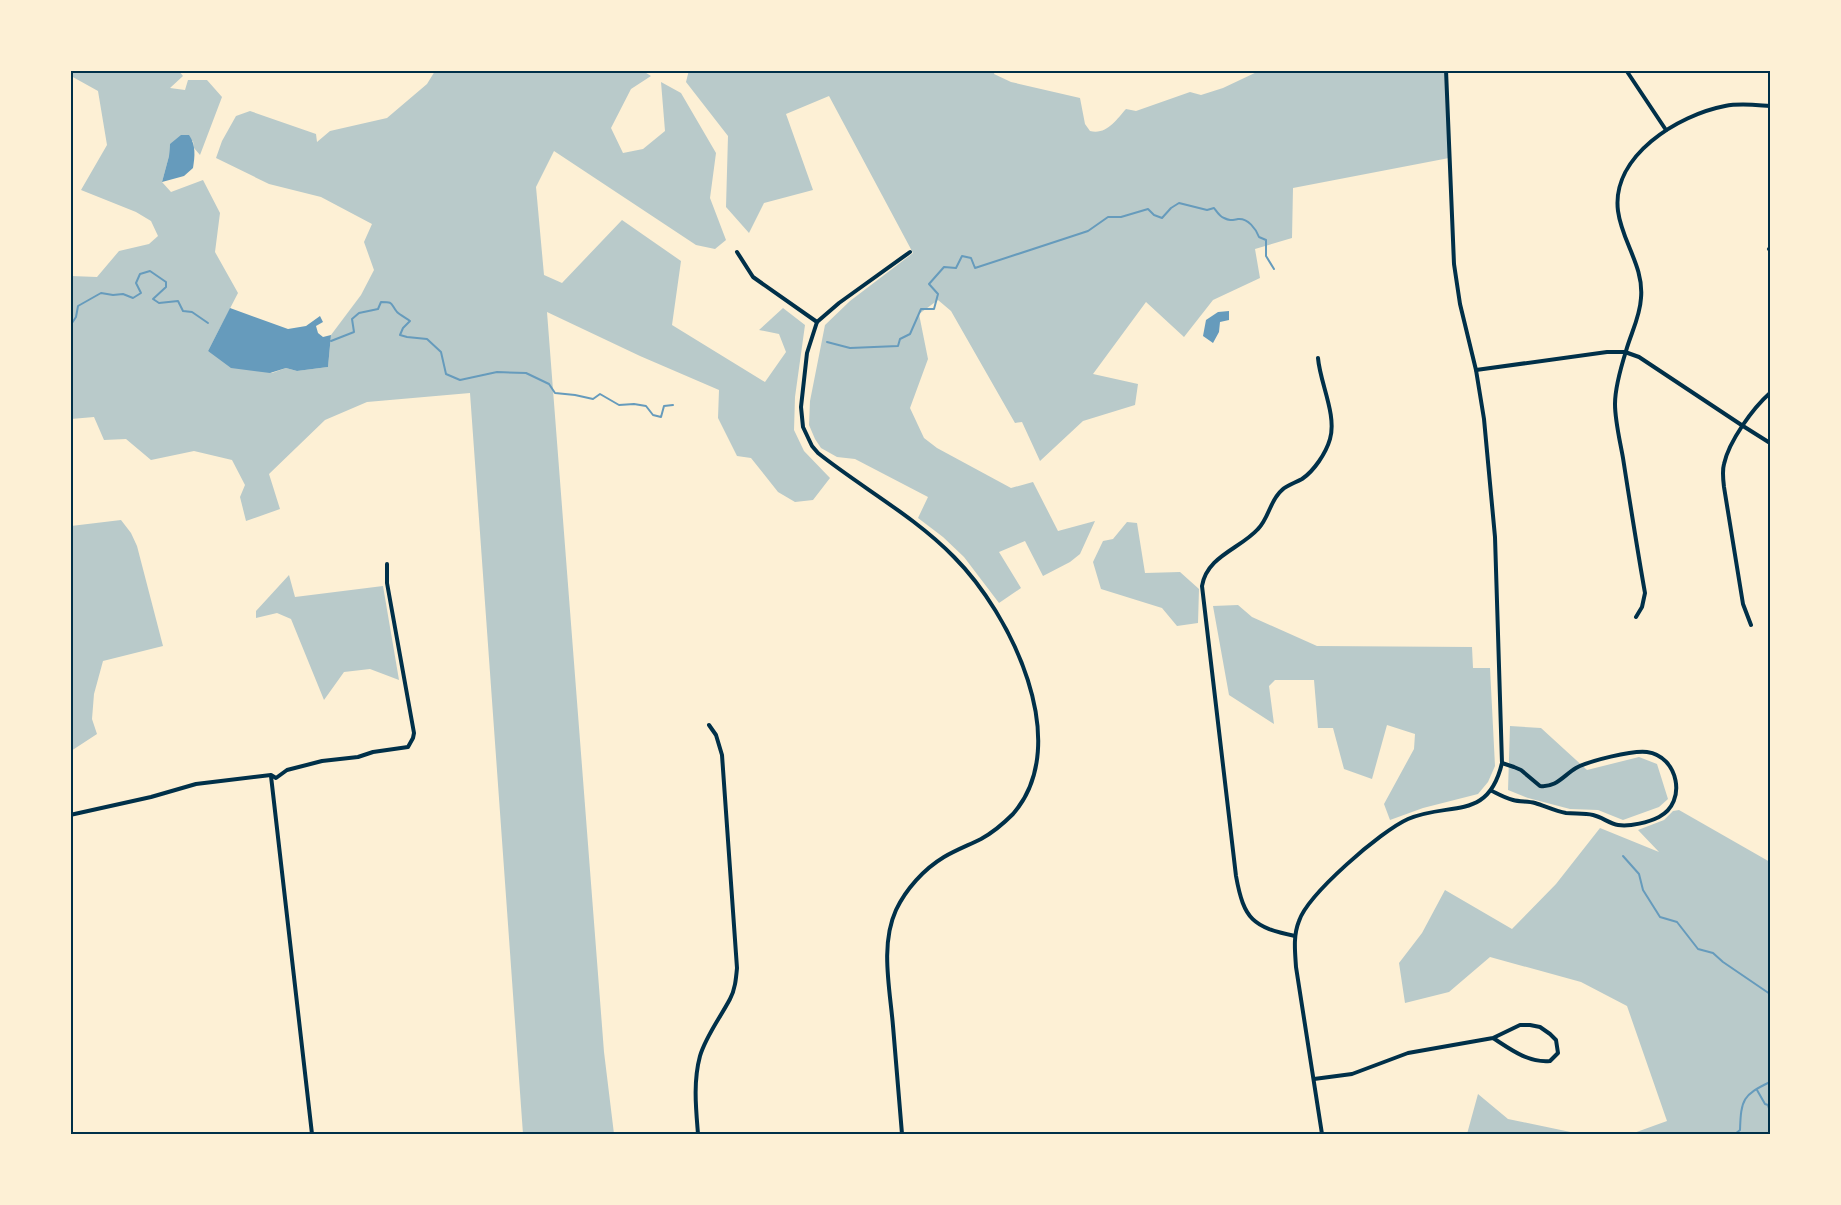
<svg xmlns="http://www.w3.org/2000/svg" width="1841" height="1205" font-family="'Asap Condensed',sans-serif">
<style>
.green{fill:#b9caca}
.water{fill:#669bbc}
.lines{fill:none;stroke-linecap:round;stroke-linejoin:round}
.stream{stroke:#669bbc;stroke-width:2}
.minor{stroke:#003049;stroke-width:4}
.neatline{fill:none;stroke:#003049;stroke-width:2}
</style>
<rect width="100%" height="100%" fill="#fdf0d5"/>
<!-- green -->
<g class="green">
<path d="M 689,70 L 995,71 L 994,74 L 1011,82 L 1080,98 L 1085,124 L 1090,131 C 1107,135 1116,120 1126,109 L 1136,111 L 1190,92 L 1201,95 L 1223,88 L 1259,71 L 1446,71 L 1449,158 L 1293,188 L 1292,238 L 1255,249 L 1260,278 L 1213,300 L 1184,337 L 1146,302 L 1093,374 L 1138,384 L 1135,405 L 1083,421 L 1040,461 L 1022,422 L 1015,423 L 951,311 L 938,300 L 919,314 L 928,359 L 910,408 L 924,438 L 937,448 L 1011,488 L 1033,482 L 1058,531 L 1095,521 L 1080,554 L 1070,562 L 1043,576 L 1025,541 L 999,552 L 1021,588 L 999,603 L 964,557 L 943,537 L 918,518 L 928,497 L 855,459 L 837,457 L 821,448 L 815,439 L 809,425 L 810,401 L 825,325 L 850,301 L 913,253 L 829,96 L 786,114 L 813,190 L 764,203 L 749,233 L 726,207 L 728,136 L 686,82 Z"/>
<path d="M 71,71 L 179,71 L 183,76 L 170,88 L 185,90 L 188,80 L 207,80 L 222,97 L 200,155 L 194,148 L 193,141 L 170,144 L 169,156 L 162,182 L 171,192 L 203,180 L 220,213 L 215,252 L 238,293 L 208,351 L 272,373 L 286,368 L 297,371 L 328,367 L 331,335 L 361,295 L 374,270 L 364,242 L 372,224 L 321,197 L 269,184 L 216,158 L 222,141 L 236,116 L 250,111 L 316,134 L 317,142 L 330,131 L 387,118 L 427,84 L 435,71 L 643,71 L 651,76 L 631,89 L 611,128 L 623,153 L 643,149 L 665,131 L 661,82 L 681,93 L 716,153 L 710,198 L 726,240 L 715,249 L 696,245 L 554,151 L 536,187 L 544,275 L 562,283 L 622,220 L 681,261 L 672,325 L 765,382 L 786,352 L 779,334 L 759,330 L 783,308 L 805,325 L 795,397 L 794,430 L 804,451 L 830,478 L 813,500 L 795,502 L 778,492 L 751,458 L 737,456 L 718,418 L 719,390 L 640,356 L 547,312 L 604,1052 L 614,1134 L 523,1134 L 470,393 L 367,402 L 325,420 L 269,474 L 280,509 L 246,521 L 240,497 L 245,485 L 232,460 L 194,451 L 151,460 L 126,439 L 104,440 L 94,417 L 71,419 L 71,276 L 97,277 L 119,251 L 149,244 L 158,236 L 151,221 L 136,212 L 81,190 L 107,145 L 98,91 L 71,76 Z"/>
<path d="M 121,520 L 131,533 L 137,546 L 163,646 L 103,661 L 94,694 L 92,719 L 97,734 L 71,751 L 71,526 Z"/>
<path d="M 1127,522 L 1137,523 L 1145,573 L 1180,572 L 1199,589 L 1198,623 L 1177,626 L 1162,608 L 1101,589 L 1093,562 L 1103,541 L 1113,539 Z"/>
<path d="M 289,575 L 295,597 L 383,586 L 399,680 L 370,669 L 344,672 L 324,700 L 291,619 L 277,613 L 256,618 L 256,611 Z"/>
<path d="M 1238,605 L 1252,617 L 1317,646 L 1472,647 L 1473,668 L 1490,668 L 1495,766 L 1488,782 L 1478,794 L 1423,808 L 1390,820 L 1384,804 L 1414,749 L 1415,734 L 1387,725 L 1372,779 L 1344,769 L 1333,728 L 1318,728 L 1314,680 L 1275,680 L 1269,686 L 1274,724 L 1229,695 L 1213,606 Z"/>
<path d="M 1510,726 L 1541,728 L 1587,770 L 1639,757 L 1657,764 L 1668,799 L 1659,807 L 1623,820 L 1598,810 L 1570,809 L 1528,798 L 1508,790 Z"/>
<path d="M 1679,810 L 1770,862 L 1770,1134 L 1631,1134 L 1667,1121 L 1627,1006 L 1581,982 L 1490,957 L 1449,992 L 1405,1003 L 1399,963 L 1422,933 L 1445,890 L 1512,929 L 1556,884 L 1600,828 L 1659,852 L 1638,830 L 1664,820 L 1673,811 Z"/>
<path d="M 1478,1094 L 1508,1119 L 1580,1134 L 1467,1134 Z"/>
</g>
<!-- water -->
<g class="water">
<path d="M 181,135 L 189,135 C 196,145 195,156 193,168 L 184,176 L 162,182 L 169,156 L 170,144 Z"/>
<path d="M 230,308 L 288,329 L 306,326 L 320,316 L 323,322 L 316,326 L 318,333 L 323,337 L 331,335 L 328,367 L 297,371 L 286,368 L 270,373 L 231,368 L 208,351 Z"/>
<path d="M 1229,311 L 1229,320 L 1220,322 L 1219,332 L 1213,343 L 1203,336 L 1206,320 L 1218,312 Z"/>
</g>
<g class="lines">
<!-- stream -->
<g class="stream">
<path d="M 70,321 L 72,323 L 76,317 L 78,306 L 101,293 L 113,295 L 123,294 L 133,298 L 141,293 L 136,283 L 140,274 L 150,271 L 166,282 L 166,287 L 153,299 L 159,303 L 178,301 L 183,311 L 192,312 L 208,323"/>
<path d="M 331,341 L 354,332 L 352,319 L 359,313 L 378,309 L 381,302 C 394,302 390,303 397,312 C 400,315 406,318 410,321 L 403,328 L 400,335 L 407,337 L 427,339 L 441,352 L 446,374 L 460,380 L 497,372 L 526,373 L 549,384 L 555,393 L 575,395 L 593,399 L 600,394 L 619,405 L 634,404 L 646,406 L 653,415 L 661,417 L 664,406 L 673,405"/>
<path d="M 827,342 L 850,348 L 898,346 L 900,339 L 910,334 L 921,309 L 934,309 L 938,294 L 929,284 L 944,267 L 956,268 L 962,256 L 971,258 L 975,268 L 1088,231 L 1108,217 L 1121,217 L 1148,209 L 1154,215 L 1162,218 L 1171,208 L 1179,203 L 1207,210 L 1214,208 C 1217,212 1220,217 1224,218 C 1230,221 1232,220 1238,219 C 1248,218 1256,229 1259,237 L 1266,240 L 1266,256 L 1274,269"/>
<path d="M 1623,856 L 1639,874 L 1643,890 L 1660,917 L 1677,922 L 1698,949 L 1713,953 L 1723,962 L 1770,994"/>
<path d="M 1757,1090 L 1765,1104 L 1768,1105 L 1770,1112"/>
<path d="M 1730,1134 L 1735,1134 L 1740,1130 C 1741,1099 1743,1095 1770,1082"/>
</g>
<!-- minor -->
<g class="minor">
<path d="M 1626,70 L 1666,130"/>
<path d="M 1769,249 L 1770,250"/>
<path d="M 737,252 L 753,277 L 817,322"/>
<path d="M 1476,370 L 1607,352 L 1625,352 L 1639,357 L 1743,426 L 1770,443"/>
<path d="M 1636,617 L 1642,607 L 1645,593 C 1637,548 1630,503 1623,458 C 1620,441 1615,421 1615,404 C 1615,387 1621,367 1626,351 C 1631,333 1640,317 1641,298 C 1644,266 1622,242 1618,211 C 1611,156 1678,115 1725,106 C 1740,103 1755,105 1770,106"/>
<path d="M 1751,625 L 1743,604 L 1724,487 C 1723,479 1722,471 1724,464 C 1729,441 1753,408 1770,393"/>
<path d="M 271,776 L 312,1134"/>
<path d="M 1492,791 C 1498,794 1505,798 1513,800 C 1520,802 1528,801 1535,803 C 1545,806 1555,811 1566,813 C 1575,814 1584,813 1593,815 C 1602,817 1610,824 1618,825 C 1630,827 1649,822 1659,817 C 1688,802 1678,756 1647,752 C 1633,750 1588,761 1576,768 C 1564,775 1556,788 1540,786 L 1521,770 L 1514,767 L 1502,763"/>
<path d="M 70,815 L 151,797 L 196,784 L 271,775 L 276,778 L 287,770 L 322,761 L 358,757 L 373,752 L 408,747 L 413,738 L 414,733 L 387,583 L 387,564"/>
<path d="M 1295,936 C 1253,927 1244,920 1236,876 L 1202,586 C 1207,556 1240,549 1258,529 C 1269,518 1270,500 1282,490 C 1287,485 1295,483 1302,479 C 1314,471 1326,453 1330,439 C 1337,415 1320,383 1318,358"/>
<path d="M 1314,1079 L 1352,1074 L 1408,1053 L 1493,1038 L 1520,1025 L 1530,1025 L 1540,1027 L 1550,1034 L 1556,1040 L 1558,1053 L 1550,1061 C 1528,1063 1510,1049 1493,1038"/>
<path d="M 698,1134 C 696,1109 693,1082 700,1056 C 706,1036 720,1018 730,999 C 735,990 736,979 737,968 L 722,755 L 716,735 L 709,725"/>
<path d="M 902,1134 C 899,1098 896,1062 893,1026 C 890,989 880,945 896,910 C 906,889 924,869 944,857 C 956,850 969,845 981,839 C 992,833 1004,823 1013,814 C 1075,743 1010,613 954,557 C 914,516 862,488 818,453 L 812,446 L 803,427 L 801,407 L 807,353 L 817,322 L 839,303 L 910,252"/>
<path d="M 1322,1134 L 1296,967 C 1295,951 1293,936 1299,921 C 1308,894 1381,831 1408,819 C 1450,801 1488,822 1502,763 L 1495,537 L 1484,419 L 1476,370 L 1460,304 L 1454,264 L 1446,70"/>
</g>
</g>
<!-- border -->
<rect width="1841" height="1205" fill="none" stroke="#fdf0d5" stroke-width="144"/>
<rect x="72" y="72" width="1697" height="1061" class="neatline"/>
</svg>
